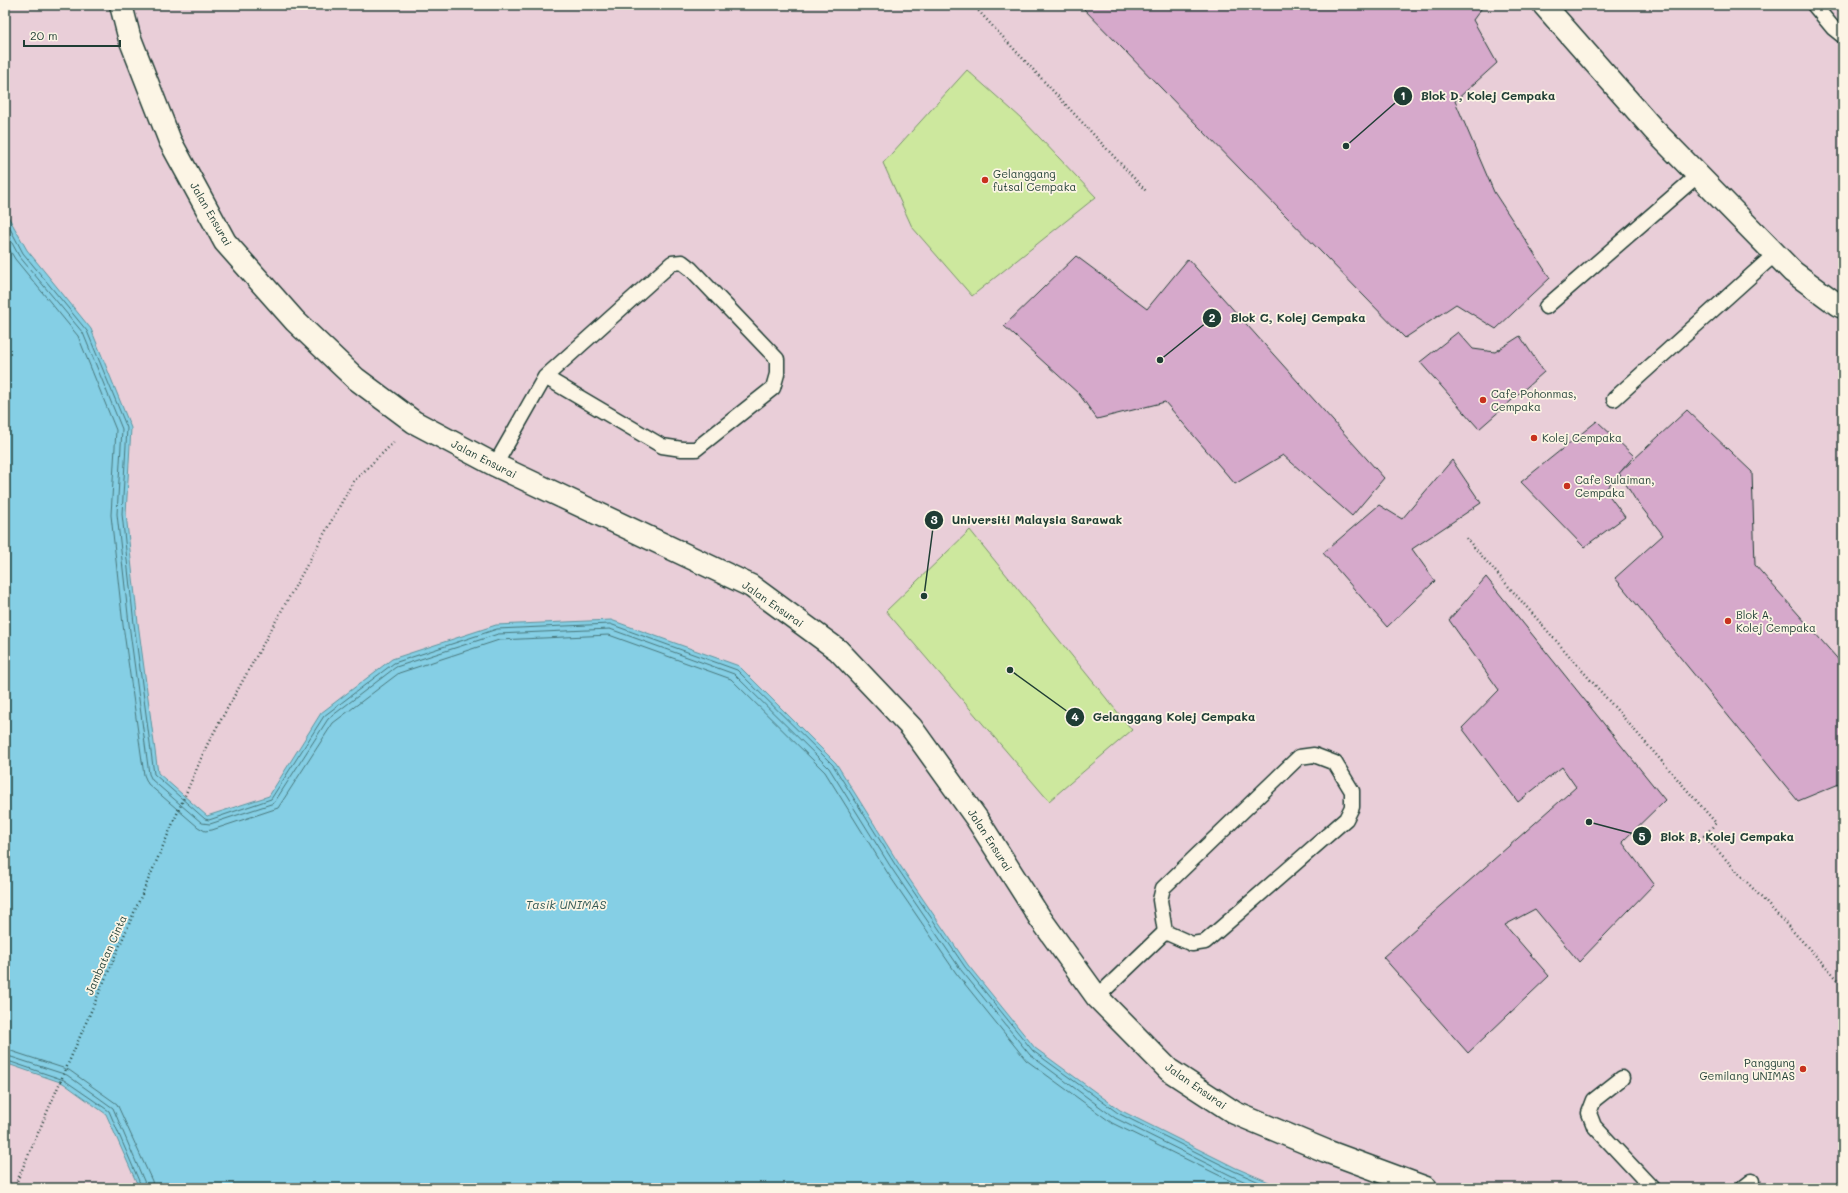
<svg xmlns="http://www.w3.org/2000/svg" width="1848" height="1193" font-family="Mali,sans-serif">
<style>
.built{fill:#e9ced8}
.green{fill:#cde89e;stroke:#769269}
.water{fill:#85cfe5;stroke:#5c959e}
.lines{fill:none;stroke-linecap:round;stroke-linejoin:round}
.shore{stroke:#48777b;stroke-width:1}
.building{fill:#d6a9cb;stroke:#1f3d34}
.lane-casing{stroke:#1f3d34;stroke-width:17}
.street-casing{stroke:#1f3d34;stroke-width:25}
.path{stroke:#1f3d34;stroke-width:2.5;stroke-dasharray:1 3;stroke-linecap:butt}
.lane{stroke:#fcf5e5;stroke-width:14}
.street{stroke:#fcf5e5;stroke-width:22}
.poi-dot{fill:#c8321e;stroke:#fcf5e5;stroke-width:1.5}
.labels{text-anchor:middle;stroke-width:3.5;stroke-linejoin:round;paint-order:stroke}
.poi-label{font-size:11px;fill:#1f3d34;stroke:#fcf5e5;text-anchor:start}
.street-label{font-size:11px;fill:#1f3d34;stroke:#fcf5e5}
.water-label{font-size:12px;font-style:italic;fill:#335a57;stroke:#fcf5e5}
.leader{fill:none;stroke:#1f3d34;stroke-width:1.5}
.callout-dot{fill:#1f3d34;stroke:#fcf5e5;stroke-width:1.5}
.mark-label{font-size:12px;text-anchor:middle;font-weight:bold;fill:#fff}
.callout-label{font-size:12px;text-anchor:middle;font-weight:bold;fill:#1f3d34;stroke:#fcf5e5;stroke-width:3.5;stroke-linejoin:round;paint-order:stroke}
</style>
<rect width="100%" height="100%" fill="#f1dedd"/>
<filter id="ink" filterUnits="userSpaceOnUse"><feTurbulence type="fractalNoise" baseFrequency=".025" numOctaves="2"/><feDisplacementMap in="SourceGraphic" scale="8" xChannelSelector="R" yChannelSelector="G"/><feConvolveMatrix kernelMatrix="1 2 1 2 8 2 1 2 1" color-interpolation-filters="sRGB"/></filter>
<g filter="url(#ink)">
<!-- built -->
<rect class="built" x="5" y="5" width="1838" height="1183"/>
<!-- green -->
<g class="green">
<path d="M 967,70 L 1021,118 L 1096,197 L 972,296 L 912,227 L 883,163 Z"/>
<path d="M 970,530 L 1132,730 L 1049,801 L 886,611 Z"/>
</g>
<!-- water -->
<path class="water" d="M 5,211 L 27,250 L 91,329 L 131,428 L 126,514 L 138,623 L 158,773 L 207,816 L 269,796 L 321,713 L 392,659 L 496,625 L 611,620 L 739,666 L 836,763 L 899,864 L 968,965 L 1035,1048 L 1120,1110 L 1236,1168 L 1283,1188 L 139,1188 L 106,1114 L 63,1083 L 5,1063 Z"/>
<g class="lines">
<!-- shore -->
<g class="shore">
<path d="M 5,219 L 23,253 L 87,331 L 127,428 L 122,514 L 134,624 L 154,774 L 205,819 L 209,820 L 271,799 L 324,716 L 394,663 L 497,629 L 610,624 L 737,670 L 833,765 L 896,866 L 965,967 L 1033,1051 L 1118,1113 L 1234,1171 L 1273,1188"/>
<path d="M 5,230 L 19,256 L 83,333 L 122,429 L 117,514 L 129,624 L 149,774 L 152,780 L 202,823 L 210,824 L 274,803 L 328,719 L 396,667 L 498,634 L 610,629 L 734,674 L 829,768 L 892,869 L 961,970 L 1030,1055 L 1115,1118 L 1232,1176 L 1260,1188"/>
<path d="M 5,242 L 15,259 L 78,336 L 116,430 L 111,515 L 123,625 L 144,775 L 148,784 L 198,827 L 205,831 L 212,830 L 278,808 L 333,723 L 399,673 L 499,640 L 609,635 L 731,679 L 825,772 L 887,872 L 956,973 L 1026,1060 L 1112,1123 L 1245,1188"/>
<path d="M 5,1049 L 69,1070 L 117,1104 L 152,1181 L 153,1188"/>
<path d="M 5,1055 L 67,1075 L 113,1108 L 147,1188"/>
<path d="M 5,1060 L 64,1080 L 109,1111 L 142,1188"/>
</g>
</g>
<!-- building -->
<g class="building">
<path d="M 1080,5 L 1484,5 L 1473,20 L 1497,63 L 1455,101 L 1494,192 L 1550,278 L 1496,329 L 1456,304 L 1405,338 Z"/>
<path d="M 1076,256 L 1147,309 L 1188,259 L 1384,478 L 1352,516 L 1283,455 L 1235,484 L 1165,402 L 1097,419 L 1079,394 L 1004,326 Z"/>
<path d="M 1458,332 L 1473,349 L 1495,352 L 1520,336 L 1544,372 L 1479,429 L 1420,362 Z"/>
<path d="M 1687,410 L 1752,472 L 1755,565 L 1843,665 L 1843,785 L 1839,784 L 1798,801 L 1615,578 L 1663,535 L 1635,499 L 1619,473 Z"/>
<path d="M 1597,421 L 1634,456 L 1605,490 L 1625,517 L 1584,547 L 1521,482 Z"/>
<path d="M 1452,460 L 1481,503 L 1412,549 L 1435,581 L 1387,627 L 1323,553 L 1379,505 L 1402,519 Z"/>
<path d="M 1486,577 L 1665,800 L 1622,842 L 1654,884 L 1579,962 L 1535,909 L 1505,925 L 1549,976 L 1468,1053 L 1383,957 L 1576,787 L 1562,767 L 1518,802 L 1462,728 L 1499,690 L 1449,620 Z"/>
<path d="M 1843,841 L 1843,856 L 1838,850 Z"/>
</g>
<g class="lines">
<!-- lane casing -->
<g class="lane-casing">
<g id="lane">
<path d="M 1814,5 L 1833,28 L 1843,36"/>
<path d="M 1546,307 L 1698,175"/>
<path d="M 1614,399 L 1775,254"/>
<path d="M 495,465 L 545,377 L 672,263 L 682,262 L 691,269 L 777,359 L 777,374 L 773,388 L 696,449 L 682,449 L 662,446 L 545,377"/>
<path d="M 1314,755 L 1335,763 L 1352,791 L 1352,807 L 1346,819 L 1205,942 L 1192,944 L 1165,932 L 1160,900 L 1163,888 L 1299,757 Z"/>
<path d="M 1097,997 L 1165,932"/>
<path d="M 1622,1078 L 1594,1100 L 1589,1113 L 1594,1126 L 1652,1188"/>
<path d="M 1743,1188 L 1752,1181"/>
</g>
</g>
<!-- street casing -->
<g class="street-casing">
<g id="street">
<path d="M 121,5 L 129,36 L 170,141 L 225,242 L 295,321 L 355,378 L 414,422 L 495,465 L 751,586 L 838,650 L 911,727 L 977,819 L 1040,918 L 1097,997 L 1169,1070 L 1235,1113 L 1326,1151 L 1426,1188"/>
<path d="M 1544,5 L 1654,130 L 1793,272 L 1838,305 L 1843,307"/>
</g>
</g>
<!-- path -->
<g class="path">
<path d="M 973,5 L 1146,191"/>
<path d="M 1466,538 L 1716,823 L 1704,836 L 1843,985"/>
<path d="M 14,1188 L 207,745 L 353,482 L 394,442"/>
</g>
<!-- lane -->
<use href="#lane" class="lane"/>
<!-- street -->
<use href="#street" class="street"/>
</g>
</g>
<!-- markers -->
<g class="poi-dot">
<circle cx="985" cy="180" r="4"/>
<circle cx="1483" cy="400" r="4"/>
<circle cx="1534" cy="438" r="4"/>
<circle cx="1567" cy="486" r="4"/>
<circle cx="1728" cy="621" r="4"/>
<circle cx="1803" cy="1069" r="4"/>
</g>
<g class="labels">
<!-- poi labels -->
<g class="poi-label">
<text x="993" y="178">Gelanggang<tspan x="993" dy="13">futsal Cempaka</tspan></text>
<text x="1491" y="398">Cafe Pohonmas,<tspan x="1491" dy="13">Cempaka</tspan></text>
<text x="1542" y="442">Kolej Cempaka</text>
<text x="1575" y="484">Cafe Sulaiman,<tspan x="1575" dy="13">Cempaka</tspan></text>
<text x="1736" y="619">Blok A,<tspan x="1736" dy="13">Kolej Cempaka</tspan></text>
<text x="1795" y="1067" text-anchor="end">Panggung<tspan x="1795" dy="13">Gemilang UNIMAS</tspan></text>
</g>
<!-- street labels -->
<g class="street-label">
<text transform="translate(211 214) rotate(60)" y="4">Jalan Ensurai</text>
<text transform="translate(484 459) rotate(27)" y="4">Jalan Ensurai</text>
<text transform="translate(773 604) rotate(35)" y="4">Jalan Ensurai</text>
<text transform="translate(990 840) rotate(57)" y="4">Jalan Ensurai</text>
<text transform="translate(106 955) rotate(-66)" y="4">Jambatan Cinta</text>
<text transform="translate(1196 1086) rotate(35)" y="4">Jalan Ensurai</text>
</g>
<!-- water labels -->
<g class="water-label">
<text x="566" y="909">Tasik UNIMAS</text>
</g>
</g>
<!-- callouts -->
<path class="leader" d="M1346 146L1403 96M1160 360L1212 318M924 596L934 520M1010 670L1075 717M1589 822L1642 836"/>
<g class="callout-dot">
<circle cx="1346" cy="146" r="4"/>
<circle cx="1160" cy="360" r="4"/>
<circle cx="924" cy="596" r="4"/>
<circle cx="1010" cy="670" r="4"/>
<circle cx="1589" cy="822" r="4"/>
<circle cx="1403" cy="96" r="10"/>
<circle cx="1212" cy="318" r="10"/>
<circle cx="934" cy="520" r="10"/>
<circle cx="1075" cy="717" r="10"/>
<circle cx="1642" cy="836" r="10"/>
</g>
<g class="mark-label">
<text x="1403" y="100">1</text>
<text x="1212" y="322">2</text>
<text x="934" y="524">3</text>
<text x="1075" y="721">4</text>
<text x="1642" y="841">5</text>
</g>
<g class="callout-label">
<text x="1488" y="100">Blok D, Kolej Cempaka</text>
<text x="1298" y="322">Blok C, Kolej Cempaka</text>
<text x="1037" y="524">Universiti Malaysia Sarawak</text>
<text x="1174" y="721">Gelanggang Kolej Cempaka</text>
<text x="1727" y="841">Blok B, Kolej Cempaka</text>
</g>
<!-- margin -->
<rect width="1848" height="1193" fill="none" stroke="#fcf5e5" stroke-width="20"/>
<rect x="10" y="10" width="1828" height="1173" fill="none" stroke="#1f3d34" stroke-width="1.5" filter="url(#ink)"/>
<!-- scale -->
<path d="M24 40v6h96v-6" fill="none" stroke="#1f3d34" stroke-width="2"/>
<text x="30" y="40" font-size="12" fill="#1f3d34" stroke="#fcf5e5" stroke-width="3" paint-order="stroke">20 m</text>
</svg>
